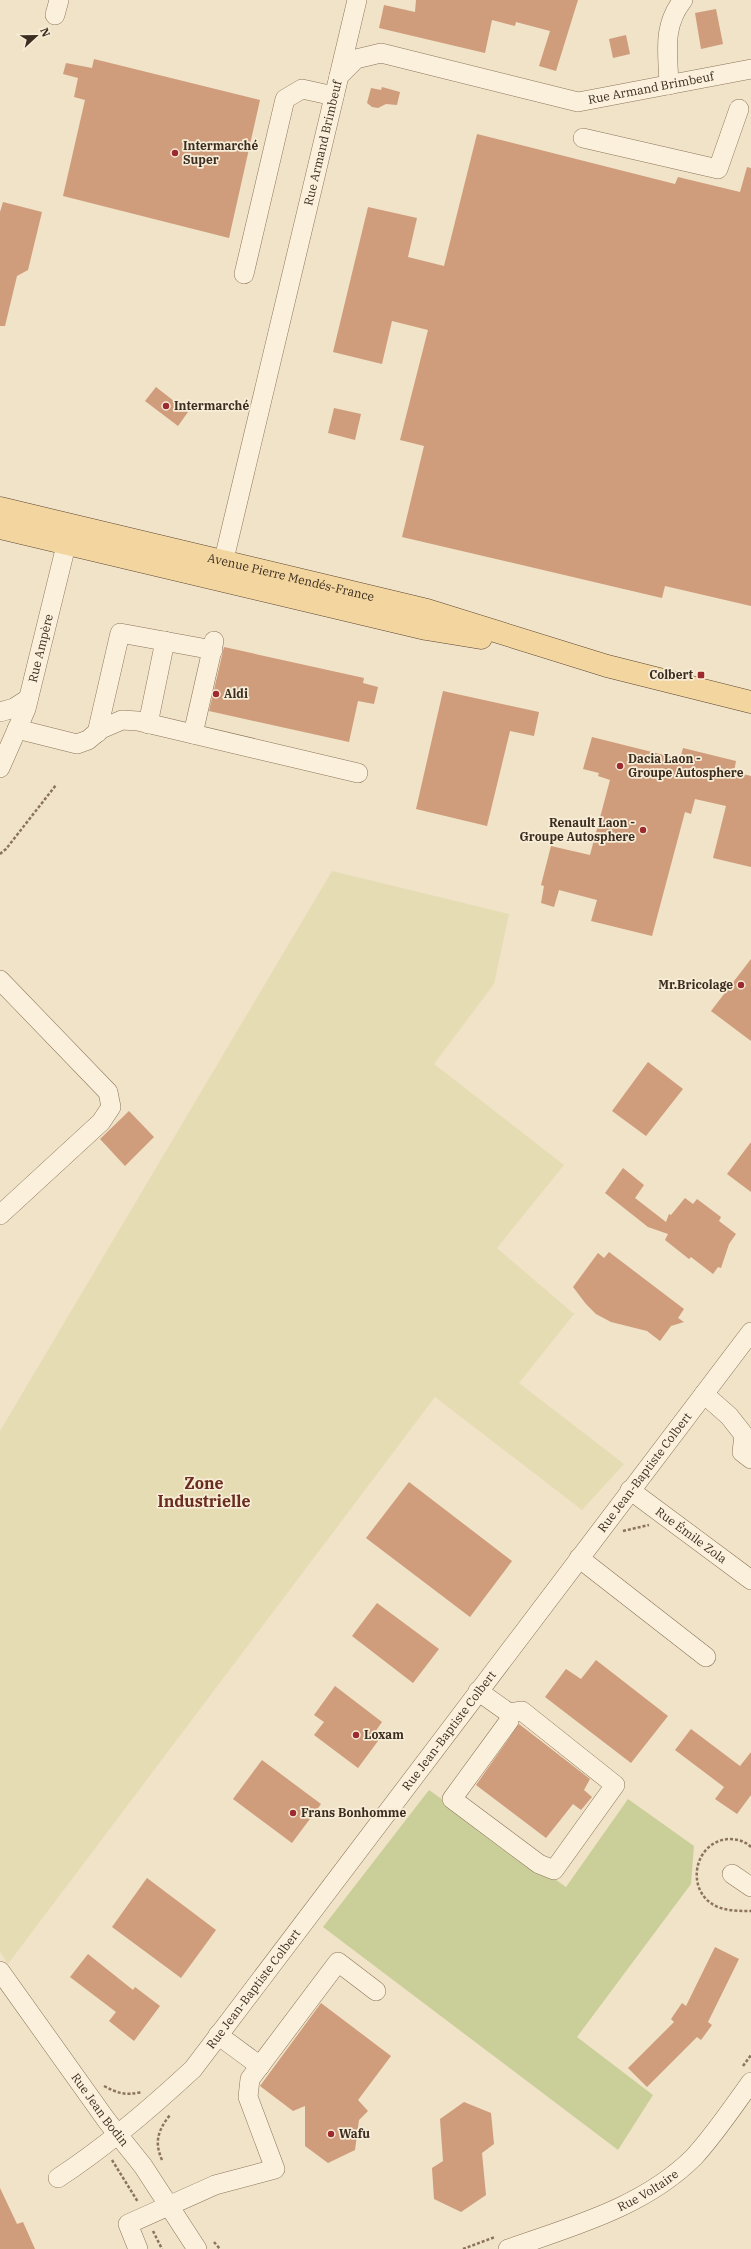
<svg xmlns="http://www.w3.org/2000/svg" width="751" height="2249" font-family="'IBM Plex Serif',serif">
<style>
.farmland{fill:#e6dcb4}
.green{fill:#cacf9a}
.building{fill:#cf9c7c}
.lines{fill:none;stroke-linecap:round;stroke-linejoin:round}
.minor-casing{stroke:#8c745c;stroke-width:20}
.major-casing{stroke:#5a4230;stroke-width:23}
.path{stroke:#8c745c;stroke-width:2.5;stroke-dasharray:3 2;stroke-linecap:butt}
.minor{stroke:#faf0db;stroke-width:19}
.major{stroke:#f3d69f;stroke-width:22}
.poi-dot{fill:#9d2a2e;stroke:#f7edd7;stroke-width:1.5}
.labels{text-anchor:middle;stroke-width:3.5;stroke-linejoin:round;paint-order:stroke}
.street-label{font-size:12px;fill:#3c2d20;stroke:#f7edd7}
.poi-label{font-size:12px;font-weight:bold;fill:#3c2d20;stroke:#f7edd7;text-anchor:start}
.district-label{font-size:16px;font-weight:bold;fill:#6a2c1e;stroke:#f7edd7}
</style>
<rect width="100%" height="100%" fill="#f0e3c7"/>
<!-- farmland -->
<path class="farmland" d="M 332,871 L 509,914 L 494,984 L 434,1064 L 564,1165 L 497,1248 L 574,1314 L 519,1383 L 624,1464 L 582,1510 L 435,1397 L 8,1964 L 0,1951 L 0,1431 Z"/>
<!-- green -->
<path class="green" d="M 429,1790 L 566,1887 L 628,1799 L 694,1846 L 691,1884 L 577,2037 L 653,2095 L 618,2150 L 323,1927 Z"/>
<!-- building -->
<g class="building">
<path d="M 416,0 L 578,0 L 556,71 L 539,66 L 550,31 L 516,22 L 515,26 L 492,20 L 485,53 L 379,28 L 384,5 L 415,12 Z"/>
<path d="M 716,9 L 723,44 L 701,49 L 695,13 Z"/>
<path d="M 626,35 L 630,54 L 613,58 L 609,39 Z"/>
<path d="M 94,59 L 260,100 L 229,238 L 63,196 L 85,100 L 74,97 L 78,78 L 63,74 L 66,63 L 92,68 Z"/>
<path d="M 382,87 L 400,92 L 397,105 L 386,104 L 378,108 L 372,107 L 367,103 L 371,88 L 381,90 Z"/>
<path d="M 477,134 L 675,184 L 678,177 L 740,192 L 747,167 L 751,168 L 751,606 L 665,586 L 662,598 L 402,537 L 424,446 L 400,440 L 428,330 L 392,321 L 382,364 L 333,352 L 368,207 L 417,218 L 408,257 L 444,266 Z"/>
<path d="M 3,202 L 42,212 L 28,270 L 17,276 L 5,326 L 0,326 L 0,212 Z"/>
<path d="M 156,387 L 188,412 L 178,426 L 145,401 Z"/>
<path d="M 334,408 L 361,414 L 355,440 L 328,433 Z"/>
<path d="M 224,647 L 364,678 L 363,683 L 378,687 L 374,704 L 358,701 L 349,742 L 209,711 Z"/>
<path d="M 443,691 L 539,712 L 534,736 L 510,731 L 487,826 L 416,809 Z"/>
<path d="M 592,737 L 680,759 L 683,748 L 736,761 L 734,772 L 751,776 L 751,867 L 713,858 L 726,806 L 695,799 L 691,814 L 685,812 L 652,936 L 591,921 L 597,900 L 559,890 L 554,907 L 541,903 L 544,886 L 541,885 L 551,846 L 590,855 L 610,780 L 598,776 L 599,773 L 583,769 Z"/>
<path d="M 751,959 L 751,1041 L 711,1011 Z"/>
<path d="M 648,1062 L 683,1089 L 646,1136 L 612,1111 Z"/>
<path d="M 129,1111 L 154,1137 L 125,1166 L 100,1139 Z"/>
<path d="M 751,1142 L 751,1192 L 727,1174 Z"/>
<path d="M 623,1168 L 644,1185 L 635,1198 L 666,1222 L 669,1214 L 671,1215 L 685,1198 L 693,1204 L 697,1199 L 721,1217 L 719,1221 L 736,1234 L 729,1244 L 721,1268 L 718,1267 L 713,1274 L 691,1257 L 689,1259 L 665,1240 L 668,1234 L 648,1227 L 605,1193 Z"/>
<path d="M 609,1252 L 684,1309 L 678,1318 L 684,1322 L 671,1326 L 660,1341 L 647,1331 L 611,1322 L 596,1314 L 586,1304 L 573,1287 L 598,1253 L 604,1258 Z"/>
<path d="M 409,1482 L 512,1561 L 470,1617 L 366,1538 Z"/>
<path d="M 377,1603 L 439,1649 L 413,1683 L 352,1636 Z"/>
<path d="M 596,1660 L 668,1716 L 631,1763 L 545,1697 L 566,1669 L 581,1679 Z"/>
<path d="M 335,1686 L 382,1722 L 375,1732 L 381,1737 L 358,1768 L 314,1735 L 324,1722 L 314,1715 Z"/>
<path d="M 519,1724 L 590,1779 L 584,1790 L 592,1797 L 581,1810 L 573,1804 L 546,1838 L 476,1785 Z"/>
<path d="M 691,1729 L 740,1766 L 751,1752 L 751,1795 L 737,1814 L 715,1799 L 724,1787 L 675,1750 Z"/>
<path d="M 262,1760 L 321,1804 L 292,1843 L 233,1799 Z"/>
<path d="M 147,1878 L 216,1930 L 181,1978 L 112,1927 Z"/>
<path d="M 715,1947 L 739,1959 L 708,2022 L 712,2025 L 701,2040 L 697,2037 L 647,2087 L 628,2068 L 674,2022 L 671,2019 L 682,2003 L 686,2006 Z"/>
<path d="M 88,1954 L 133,1990 L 135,1987 L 160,2006 L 134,2041 L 109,2021 L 116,2012 L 70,1977 Z"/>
<path d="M 321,2003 L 391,2056 L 358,2100 L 368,2111 L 359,2120 L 355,2150 L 328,2163 L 305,2146 L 305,2106 L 293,2111 L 260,2086 Z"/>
<path d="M 464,2102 L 491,2113 L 494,2144 L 482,2153 L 486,2195 L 461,2212 L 434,2199 L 432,2168 L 443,2161 L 440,2119 Z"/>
<path d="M 0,2188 L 17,2224 L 23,2222 L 35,2249 L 0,2249 Z"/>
</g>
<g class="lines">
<!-- minor casing -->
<g class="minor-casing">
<g id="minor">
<path d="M 55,15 L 59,0"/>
<path d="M 339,76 L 357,0"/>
<path d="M 669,85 C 668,53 662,26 683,0"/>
<path d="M 583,138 L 718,169 L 739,109"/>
<path d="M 244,274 L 285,99 L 302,89 L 334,96"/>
<path id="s1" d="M 220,576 L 339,76 L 356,59 L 381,53 L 578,102 L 751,69"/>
<path d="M 0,712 L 14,708 L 28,699"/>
<path d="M 148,724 L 165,641"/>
<path d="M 17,729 L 77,744 L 88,740 L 101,729 L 122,720 L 138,721 L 358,773"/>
<path d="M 97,733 L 120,633 L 213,650"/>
<path d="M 193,734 L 214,641"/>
<path id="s2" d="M 0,768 L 26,709 L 70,529"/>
<path d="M 0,980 L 108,1092 L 111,1107 L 101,1122 L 0,1215"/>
<path d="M 704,1394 L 729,1416 L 744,1435 L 742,1452 L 751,1459"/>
<path id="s3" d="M 630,1490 L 751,1580"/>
<path d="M 579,1558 L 706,1657"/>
<path d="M 478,1691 L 509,1713 L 522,1711 L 615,1785 L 554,1870 L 539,1864 L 452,1799 L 509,1721 L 509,1713"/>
<path d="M 732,1874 L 751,1887"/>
<path id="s4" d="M 0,1971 L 107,2121 L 143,2166 L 197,2249"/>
<path d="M 218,2035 L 260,2066"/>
<path id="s5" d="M 58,2178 C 107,2146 150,2109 193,2069 L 751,1332"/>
<path d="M 138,2249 L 128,2224 L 215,2185 L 275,2169 L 248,2097 L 250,2079 L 338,1962 L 376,1991"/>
<path id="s6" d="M 508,2249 C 573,2226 644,2207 694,2157 C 715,2134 733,2107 751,2082"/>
</g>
</g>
<!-- major casing -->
<g class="major-casing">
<g id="major">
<path id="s7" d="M 0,508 L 427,610 L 607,666 L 751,702"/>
<path d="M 0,528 L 426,629 L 481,638"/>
</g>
</g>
<!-- path -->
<g class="path">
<path d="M 0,854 L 6,849 L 56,785"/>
<path d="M 623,1531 L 649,1525"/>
<path d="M 751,1847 C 745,1841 737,1839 729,1839 C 693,1841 684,1893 718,1907 C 728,1911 740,1911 751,1911"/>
<path d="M 743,2066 L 751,2055"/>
<path d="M 104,2086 C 117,2093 126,2096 141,2092"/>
<path d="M 112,2160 L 138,2202"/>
<path d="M 162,2160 C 154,2142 158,2130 170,2115"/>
<path d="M 153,2231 L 162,2249"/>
<path d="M 214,2242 L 220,2249"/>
<path d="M 463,2249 L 495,2237"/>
</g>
<!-- minor -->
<use href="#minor" class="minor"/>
<!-- major -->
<use href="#major" class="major"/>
</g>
<!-- markers -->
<g class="poi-dot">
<circle cx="175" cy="153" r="4"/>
<circle cx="166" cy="406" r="4"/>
<rect x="697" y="671" width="8" height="8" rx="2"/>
<circle cx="216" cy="694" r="4"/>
<circle cx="620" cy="766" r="4"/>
<circle cx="643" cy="830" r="4"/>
<circle cx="741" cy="985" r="4"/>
<circle cx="356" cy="1735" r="4"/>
<circle cx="293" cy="1813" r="4"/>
<circle cx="331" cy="2134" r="4"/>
</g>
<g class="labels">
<!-- street labels -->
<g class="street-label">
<text dy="4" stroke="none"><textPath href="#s1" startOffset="841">Rue Armand Brimbeuf</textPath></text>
<text dy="4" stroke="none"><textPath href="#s1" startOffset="445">Rue Armand Brimbeuf</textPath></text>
<text dy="4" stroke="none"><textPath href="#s7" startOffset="299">Avenue Pierre Mendés-France</textPath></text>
<text dy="4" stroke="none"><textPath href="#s2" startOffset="127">Rue Ampère</textPath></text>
<text dy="4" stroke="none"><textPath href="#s5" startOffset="922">Rue Jean-Baptiste Colbert</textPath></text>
<text dy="4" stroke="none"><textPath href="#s3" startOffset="76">Rue Émile Zola</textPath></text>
<text dy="4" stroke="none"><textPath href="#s5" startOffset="598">Rue Jean-Baptiste Colbert</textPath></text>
<text dy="4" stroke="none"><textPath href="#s5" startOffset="274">Rue Jean-Baptiste Colbert</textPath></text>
<text dy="4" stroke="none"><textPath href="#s4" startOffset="171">Rue Jean Bodin</textPath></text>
<text dy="4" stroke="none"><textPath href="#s6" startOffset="152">Rue Voltaire</textPath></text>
</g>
<!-- poi labels -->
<g class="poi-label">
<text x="183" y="150">Intermarché<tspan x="183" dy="14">Super</tspan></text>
<text x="174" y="410">Intermarché</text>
<text x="693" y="679" text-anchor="end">Colbert</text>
<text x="224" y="698">Aldi</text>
<text x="628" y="763">Dacia Laon -<tspan x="628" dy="14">Groupe Autosphere</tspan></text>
<text x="635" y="827" text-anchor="end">Renault Laon -<tspan x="635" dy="14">Groupe Autosphere</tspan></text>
<text x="733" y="989" text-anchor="end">Mr.Bricolage</text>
<text x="364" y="1739">Loxam</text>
<text x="301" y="1817">Frans Bonhomme</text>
<text x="339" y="2138">Wafu</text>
</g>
<!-- district labels -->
<g class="district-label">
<text x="204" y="1489">Zone<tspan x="204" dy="18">Industrielle</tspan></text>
</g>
</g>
<!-- north arrow -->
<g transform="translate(36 36) rotate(68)" stroke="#f7edd7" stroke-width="3" paint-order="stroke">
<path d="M0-3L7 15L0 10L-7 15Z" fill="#3c2d20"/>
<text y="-6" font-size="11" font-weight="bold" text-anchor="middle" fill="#3c2d20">N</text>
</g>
</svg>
